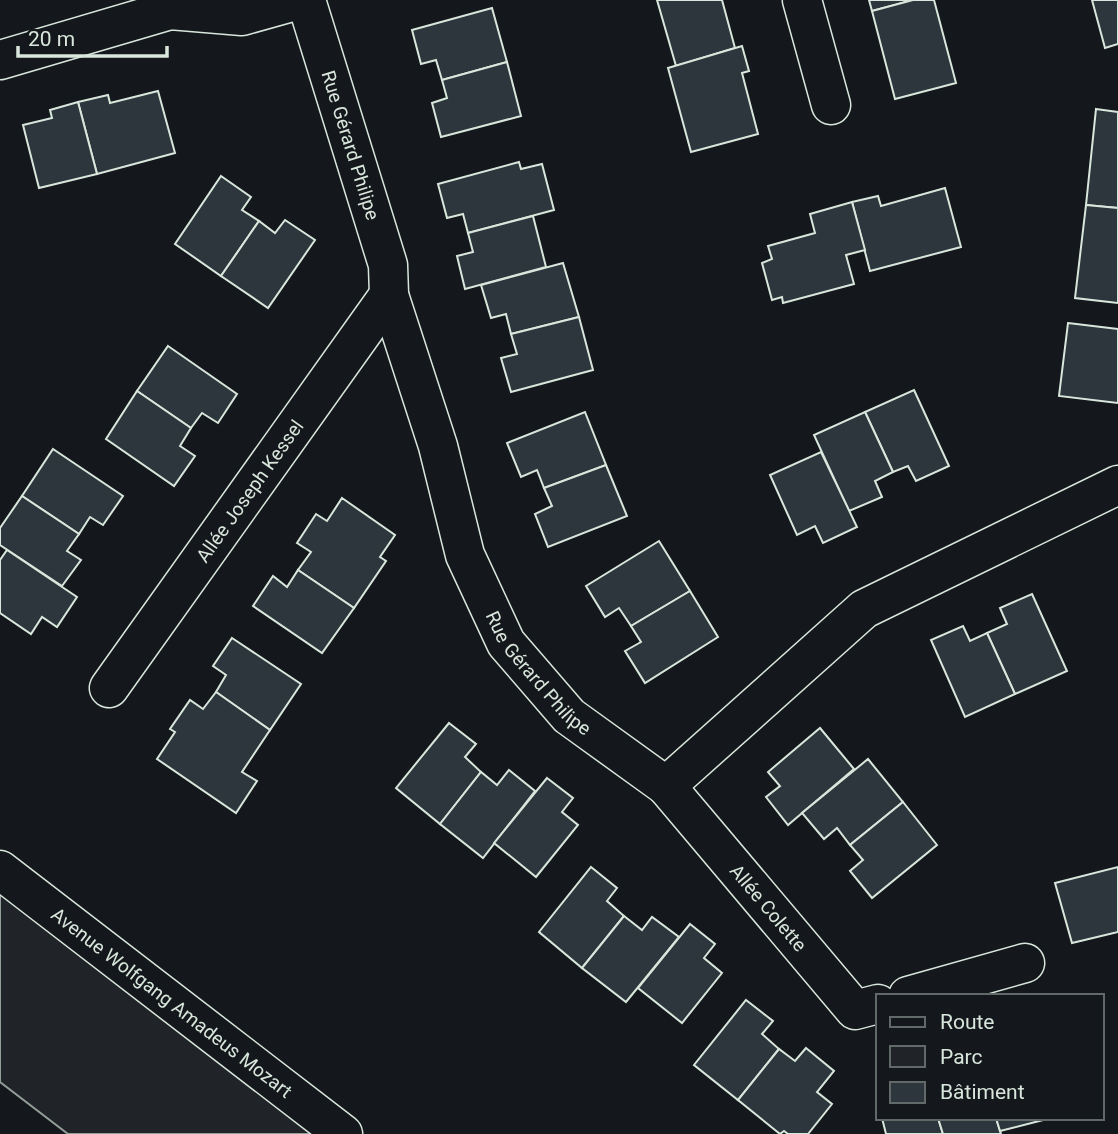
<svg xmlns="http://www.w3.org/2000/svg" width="1118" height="1134" font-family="Roboto,sans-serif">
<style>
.green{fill:#202428;stroke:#939e99;stroke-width:2}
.building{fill:#2c363c;stroke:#d8e6dc;stroke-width:2}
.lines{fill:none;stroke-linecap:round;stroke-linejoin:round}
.minor-casing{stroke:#d8e6dc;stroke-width:41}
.primary-casing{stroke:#d8e6dc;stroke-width:41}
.minor{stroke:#14181c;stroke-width:38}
.primary{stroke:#14181c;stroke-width:38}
.labels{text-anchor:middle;stroke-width:5;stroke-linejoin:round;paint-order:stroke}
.street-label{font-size:19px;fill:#d8e6dc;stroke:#14181c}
</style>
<rect width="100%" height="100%" fill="#14181c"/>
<!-- green -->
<path class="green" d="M 0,870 L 343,1134 L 68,1134 L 0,1082 Z"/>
<!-- building -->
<g class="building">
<path d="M 657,0 L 722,0 L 735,48 L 676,66 Z"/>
<path d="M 869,0 L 913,0 L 872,11 Z"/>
<path d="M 913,0 L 934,0 L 956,83 L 895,99 L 872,11 Z"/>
<path d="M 1092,0 L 1118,0 L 1118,44 L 1105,48 Z"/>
<path d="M 492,8 L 507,62 L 442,80 L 436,60 L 421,64 L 412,30 Z"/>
<path d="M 742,46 L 749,71 L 742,73 L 758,134 L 691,152 L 668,68 Z"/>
<path d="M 507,62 L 521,116 L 441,137 L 432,103 L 447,98 L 442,80 Z"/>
<path d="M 158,91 L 175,153 L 97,174 L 78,102 L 108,95 L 110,103 Z"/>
<path d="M 78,102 L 97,174 L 39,188 L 23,125 L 52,118 L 50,110 Z"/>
<path d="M 1096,109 L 1118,112 L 1118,208 L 1086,205 Z"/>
<path d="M 519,162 L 521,169 L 542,164 L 554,210 L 468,233 L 463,214 L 447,218 L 438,184 Z"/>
<path d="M 221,176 L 251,197 L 242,210 L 259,221 L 221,276 L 175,244 Z"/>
<path d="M 945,188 L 961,247 L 870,271 L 852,202 L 878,196 L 881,206 Z"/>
<path d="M 852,202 L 865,250 L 846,255 L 854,284 L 783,303 L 782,297 L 772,300 L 762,263 L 772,259 L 768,246 L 815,233 L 810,214 Z"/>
<path d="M 1086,205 L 1118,208 L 1118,303 L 1075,298 Z"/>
<path d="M 533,216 L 546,267 L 465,289 L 457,256 L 473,252 L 468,233 Z"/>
<path d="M 285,220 L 315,240 L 268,308 L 221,276 L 259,221 L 275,233 Z"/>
<path d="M 563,263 L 579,317 L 511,334 L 506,314 L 491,318 L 481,285 Z"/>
<path d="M 579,317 L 593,370 L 511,392 L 501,358 L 517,354 L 511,334 Z"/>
<path d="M 1068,323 L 1118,329 L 1118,403 L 1059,396 Z"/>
<path d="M 168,346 L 237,394 L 218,423 L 202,413 L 191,428 L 137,391 Z"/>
<path d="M 914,390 L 949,466 L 916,481 L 908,466 L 893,472 L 865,412 Z"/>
<path d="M 137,391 L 191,428 L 180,446 L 195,456 L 174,486 L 106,439 Z"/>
<path d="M 585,412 L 606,465 L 544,488 L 537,470 L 521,477 L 507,443 Z"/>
<path d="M 865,412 L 893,472 L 875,481 L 882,497 L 849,511 L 814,435 Z"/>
<path d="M 53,449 L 123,496 L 103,525 L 90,517 L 79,534 L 22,496 Z"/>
<path d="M 821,452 L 857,527 L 823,543 L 815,526 L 797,535 L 770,475 Z"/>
<path d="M 606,465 L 627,516 L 548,547 L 535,514 L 552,506 L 544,488 Z"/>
<path d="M 22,496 L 79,534 L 67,551 L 81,560 L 62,586 L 0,545 L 0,528 Z"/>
<path d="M 342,498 L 395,535 L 380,557 L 386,561 L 354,608 L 298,570 L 311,552 L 297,543 L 316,514 L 327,521 Z"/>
<path d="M 659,541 L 690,591 L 631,626 L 619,608 L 605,617 L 586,586 Z"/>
<path d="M 7,550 L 77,597 L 57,627 L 42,617 L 31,634 L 0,613 L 0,560 Z"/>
<path d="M 298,570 L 354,608 L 322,653 L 253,606 L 273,576 L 287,587 Z"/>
<path d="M 690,591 L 718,637 L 645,683 L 625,651 L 641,642 L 631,626 Z"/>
<path d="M 1032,594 L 1067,671 L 1015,694 L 987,633 L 1007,624 L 1000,608 Z"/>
<path d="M 963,626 L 970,641 L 987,633 L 1015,694 L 965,717 L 931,640 Z"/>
<path d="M 232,638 L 301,684 L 270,730 L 216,692 L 226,675 L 213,666 Z"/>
<path d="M 216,692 L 270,730 L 242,772 L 257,781 L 236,813 L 157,759 L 175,732 L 170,729 L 190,700 L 203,709 Z"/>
<path d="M 449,723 L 476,744 L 465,757 L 481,772 L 440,824 L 396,788 Z"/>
<path d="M 820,728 L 854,769 L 788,825 L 766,797 L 780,786 L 768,772 Z"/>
<path d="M 868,759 L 903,802 L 850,845 L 837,828 L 824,839 L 802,813 Z"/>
<path d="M 509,770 L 535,791 L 483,858 L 440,824 L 481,772 L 497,785 Z"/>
<path d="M 547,778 L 573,798 L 562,812 L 578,825 L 536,877 L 494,843 Z"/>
<path d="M 903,802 L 937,845 L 872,898 L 850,871 L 863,860 L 850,845 Z"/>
<path d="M 591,867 L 617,888 L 607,901 L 624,916 L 582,968 L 539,932 Z"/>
<path d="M 1118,867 L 1118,932 L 1072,943 L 1055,883 Z"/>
<path d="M 624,916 L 642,930 L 652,917 L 679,937 L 626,1002 L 582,968 Z"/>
<path d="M 690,924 L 715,944 L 704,958 L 722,973 L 682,1023 L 638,988 Z"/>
<path d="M 746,1000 L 773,1021 L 762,1034 L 779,1049 L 738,1100 L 694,1065 Z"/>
<path d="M 806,1048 L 834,1071 L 817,1092 L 832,1104 L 808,1134 L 788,1134 L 784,1131 L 780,1134 L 738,1100 L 779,1049 L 795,1061 Z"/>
<path d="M 882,1118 L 938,1118 L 943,1134 L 886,1134 Z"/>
<path d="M 938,1118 L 996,1118 L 1001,1134 L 943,1134 Z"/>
<path d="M 996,1118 L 1051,1118 L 1000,1131 Z"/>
</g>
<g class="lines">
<!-- minor casing -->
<g class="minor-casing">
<g id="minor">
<path id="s1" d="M 306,0 L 388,265 L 389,295 L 438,446 L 465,555 L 506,643 L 569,716 L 666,786 L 864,609 L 1118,485"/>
<path d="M 802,0 L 831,105"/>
<path d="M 0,60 L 170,10 L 242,16 L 299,0"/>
<path id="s2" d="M 109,688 L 389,295"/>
<path id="s3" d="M 666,786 L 855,1010 L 878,1004"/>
<path d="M 908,996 L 1025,963"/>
</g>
</g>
<!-- primary casing -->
<g class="primary-casing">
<g id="primary">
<path id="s4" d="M 0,870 L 343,1134"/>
</g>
</g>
<!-- minor -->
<use href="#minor" class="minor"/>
<!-- primary -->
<use href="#primary" class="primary"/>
</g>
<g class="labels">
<!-- street labels -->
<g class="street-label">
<text dy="7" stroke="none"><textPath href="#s1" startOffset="152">Rue Gérard Philipe</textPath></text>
<text dy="7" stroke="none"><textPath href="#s2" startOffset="242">Allée Joseph Kessel</textPath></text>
<text dy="7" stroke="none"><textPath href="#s1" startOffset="719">Rue Gérard Philipe</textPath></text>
<text dy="7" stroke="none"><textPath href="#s3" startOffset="159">Allée Colette</textPath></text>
<text dy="7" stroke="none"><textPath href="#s4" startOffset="217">Avenue Wolfgang Amadeus Mozart</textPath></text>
</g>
</g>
<!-- legend -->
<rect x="876" y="994" width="228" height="126" fill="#14181c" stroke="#626a69" stroke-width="2"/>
<rect x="890" y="1017" width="35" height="10" fill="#14181c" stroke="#626a69" stroke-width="2"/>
<text x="940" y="1029" font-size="21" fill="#d8e6dc">Route</text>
<rect x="890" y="1046" width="35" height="21" fill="#202428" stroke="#626a69" stroke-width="2"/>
<text x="940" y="1064" font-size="21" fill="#d8e6dc">Parc</text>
<rect x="890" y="1082" width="35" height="21" fill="#2c363c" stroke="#626a69" stroke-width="2"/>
<text x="940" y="1099" font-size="21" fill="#d8e6dc">Bâtiment</text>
<!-- scale -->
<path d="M18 46v10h149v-10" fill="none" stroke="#d8e6dc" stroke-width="3.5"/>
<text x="28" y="46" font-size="21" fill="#d8e6dc" stroke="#14181c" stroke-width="5" paint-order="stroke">20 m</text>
</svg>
